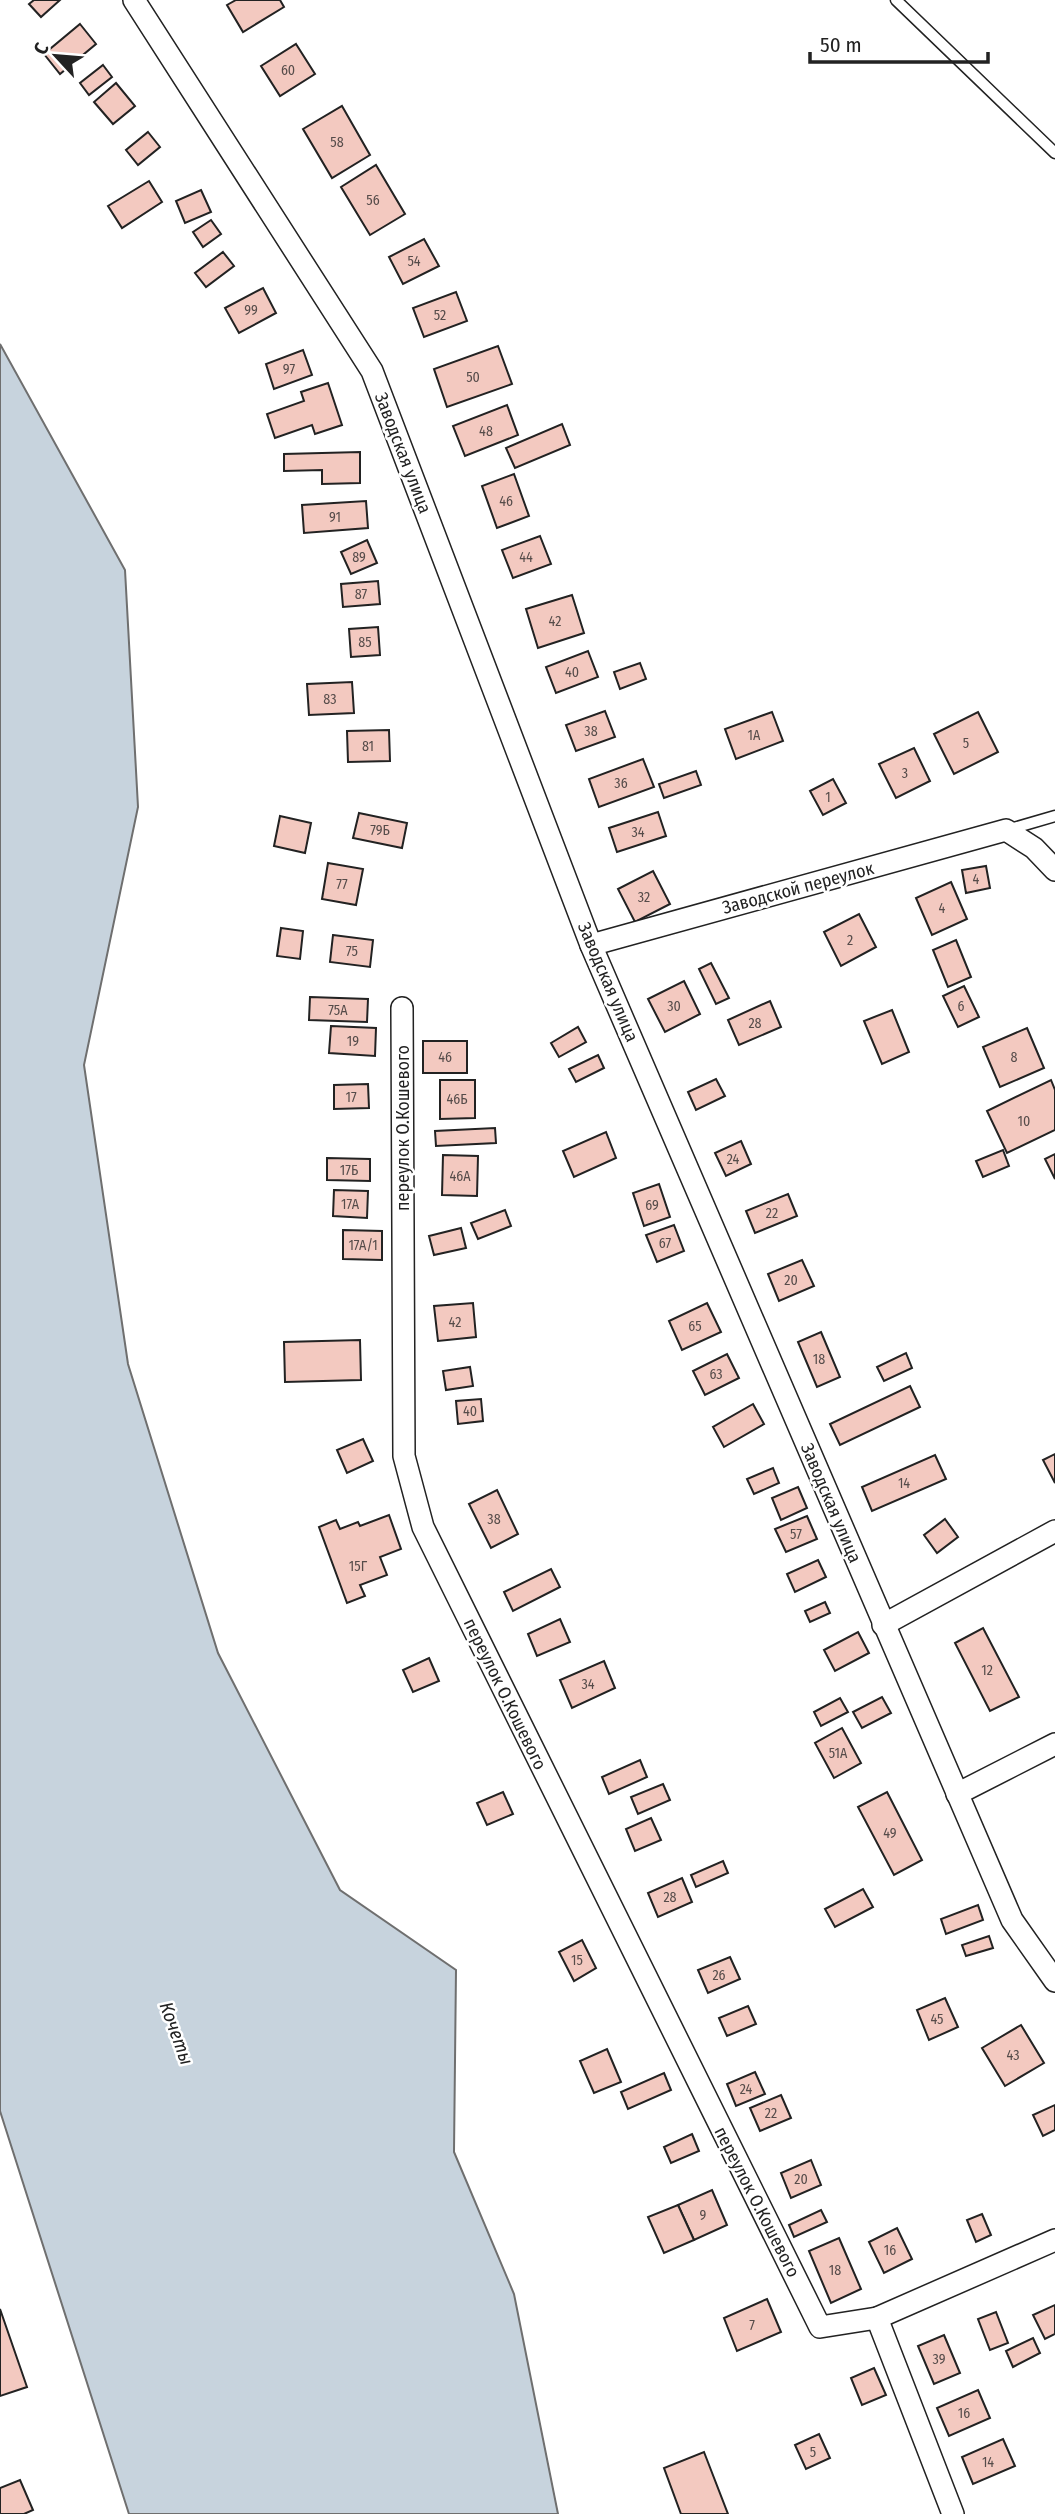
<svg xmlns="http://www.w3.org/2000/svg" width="1055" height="2514" font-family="'Fira Sans Condensed',sans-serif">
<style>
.water{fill:#c7d3dd;stroke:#6f6f6f;stroke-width:2}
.building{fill:#f3c9c0;stroke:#222;stroke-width:2}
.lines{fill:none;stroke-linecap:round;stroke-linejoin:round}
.lane-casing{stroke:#222;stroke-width:13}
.street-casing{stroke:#222;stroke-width:24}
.lane{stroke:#fff;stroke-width:10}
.street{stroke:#fff;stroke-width:21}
.labels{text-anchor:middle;stroke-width:5;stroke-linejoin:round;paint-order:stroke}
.number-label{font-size:14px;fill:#564c4a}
.street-label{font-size:18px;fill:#222;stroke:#fff}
.water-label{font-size:19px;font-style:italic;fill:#222;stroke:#fff}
</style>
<rect width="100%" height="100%" fill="#fff"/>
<!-- water -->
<path class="water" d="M 0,344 L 125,570 L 138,807 L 84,1065 L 128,1364 L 218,1653 L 340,1890 L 456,1970 L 454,2152 L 514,2294 L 558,2514 L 129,2514 L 0,2111 Z"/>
<!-- building -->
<g class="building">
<path d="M 34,0 L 60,0 L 41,17 L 29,4 Z"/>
<path d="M 236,0 L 280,0 L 284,7 L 243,32 L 227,5 Z"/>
<path d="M 80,24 L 96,44 L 60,74 L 44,54 Z"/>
<path d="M 296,44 L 315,74 L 280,96 L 261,66 Z"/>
<path d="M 103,65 L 112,77 L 89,95 L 80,83 Z"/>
<path d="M 116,83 L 135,106 L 113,124 L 94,102 Z"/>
<path d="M 342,106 L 370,155 L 332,178 L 303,129 Z"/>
<path d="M 148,132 L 160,147 L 138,165 L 126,150 Z"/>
<path d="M 376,165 L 405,214 L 370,235 L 341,187 Z"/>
<path d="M 149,181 L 162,202 L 122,228 L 108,206 Z"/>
<path d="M 201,190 L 211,212 L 185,223 L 176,201 Z"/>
<path d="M 211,220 L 221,234 L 203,247 L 193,232 Z"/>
<path d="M 424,239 L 439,266 L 403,284 L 389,257 Z"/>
<path d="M 223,252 L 234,266 L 206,287 L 195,273 Z"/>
<path d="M 263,288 L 276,313 L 239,333 L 225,308 Z"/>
<path d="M 456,292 L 467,321 L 424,337 L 413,308 Z"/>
<path d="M 498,346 L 512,384 L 447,407 L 434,369 Z"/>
<path d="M 303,350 L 312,375 L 274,389 L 266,364 Z"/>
<path d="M 328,383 L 342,425 L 315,434 L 312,425 L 275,438 L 267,414 L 304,401 L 301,392 Z"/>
<path d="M 507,405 L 518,435 L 465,456 L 453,426 Z"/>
<path d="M 562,424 L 570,445 L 515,468 L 506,448 Z"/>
<path d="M 360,452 L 360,483 L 322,484 L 322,470 L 284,471 L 284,454 Z"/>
<path d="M 514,474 L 529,516 L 497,528 L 482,486 Z"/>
<path d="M 366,501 L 368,528 L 304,533 L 302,505 Z"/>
<path d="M 540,536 L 551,564 L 513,578 L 502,550 Z"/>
<path d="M 367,540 L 377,563 L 351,574 L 341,552 Z"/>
<path d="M 378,581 L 380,604 L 343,607 L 341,584 Z"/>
<path d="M 572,595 L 584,633 L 538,648 L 526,609 Z"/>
<path d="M 378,627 L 380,655 L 351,657 L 349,629 Z"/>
<path d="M 588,651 L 598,677 L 556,693 L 546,667 Z"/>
<path d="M 640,663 L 646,679 L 620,689 L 614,672 Z"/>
<path d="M 352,682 L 354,713 L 309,715 L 307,684 Z"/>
<path d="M 605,711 L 615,737 L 576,751 L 566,725 Z"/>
<path d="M 772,712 L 783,741 L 736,759 L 725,729 Z"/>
<path d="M 978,712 L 998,752 L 954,774 L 934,734 Z"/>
<path d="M 389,730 L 390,761 L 348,762 L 347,731 Z"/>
<path d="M 914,748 L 930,781 L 896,798 L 879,764 Z"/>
<path d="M 643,759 L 654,787 L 599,807 L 589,779 Z"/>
<path d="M 696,771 L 701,785 L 664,798 L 659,784 Z"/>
<path d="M 833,779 L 846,803 L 823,815 L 810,791 Z"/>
<path d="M 658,812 L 666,836 L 617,852 L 609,828 Z"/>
<path d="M 359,813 L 407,823 L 402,848 L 353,838 Z"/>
<path d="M 280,816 L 311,823 L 305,853 L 274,846 Z"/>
<path d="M 328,863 L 363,869 L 356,905 L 322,899 Z"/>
<path d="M 986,866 L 990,888 L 966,893 L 962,870 Z"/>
<path d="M 653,871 L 670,904 L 635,922 L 618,889 Z"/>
<path d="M 951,882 L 967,919 L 932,935 L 916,898 Z"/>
<path d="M 859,914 L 876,947 L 841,966 L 824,932 Z"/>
<path d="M 281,928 L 303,931 L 300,959 L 277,956 Z"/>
<path d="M 333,935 L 373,940 L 370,967 L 330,962 Z"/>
<path d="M 956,940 L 971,977 L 948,987 L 933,950 Z"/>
<path d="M 711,963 L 729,998 L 716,1004 L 699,969 Z"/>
<path d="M 684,981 L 700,1014 L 665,1032 L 648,999 Z"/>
<path d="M 964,986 L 979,1017 L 958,1027 L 943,996 Z"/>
<path d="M 310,997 L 368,999 L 367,1022 L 309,1020 Z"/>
<path d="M 770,1001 L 781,1027 L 739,1045 L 728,1020 Z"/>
<path d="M 892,1010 L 909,1052 L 882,1064 L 864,1021 Z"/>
<path d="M 331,1026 L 376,1028 L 375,1056 L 329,1053 Z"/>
<path d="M 578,1027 L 586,1042 L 559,1057 L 551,1043 Z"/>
<path d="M 1027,1028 L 1044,1068 L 1000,1087 L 983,1047 Z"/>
<rect x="423" y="1041" width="44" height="32"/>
<path d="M 598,1055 L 604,1068 L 576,1082 L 569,1069 Z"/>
<path d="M 716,1079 L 725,1096 L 696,1110 L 688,1092 Z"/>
<path d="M 440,1080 L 475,1080 L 475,1118 L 440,1119 Z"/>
<path d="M 1051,1080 L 1055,1090 L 1055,1130 L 1007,1153 L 987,1111 Z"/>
<path d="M 368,1084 L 369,1108 L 334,1109 L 334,1085 Z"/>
<path d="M 495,1128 L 496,1143 L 436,1146 L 435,1131 Z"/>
<path d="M 606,1132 L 616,1158 L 574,1177 L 563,1151 Z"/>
<path d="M 741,1141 L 751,1164 L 726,1176 L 715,1153 Z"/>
<path d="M 1003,1150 L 1009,1166 L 983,1177 L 976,1161 Z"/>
<path d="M 1055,1154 L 1055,1179 L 1045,1159 Z"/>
<path d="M 443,1155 L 478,1156 L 477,1196 L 442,1195 Z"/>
<path d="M 327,1158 L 370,1159 L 370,1181 L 327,1180 Z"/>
<path d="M 659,1184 L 670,1217 L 644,1226 L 633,1193 Z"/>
<path d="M 334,1190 L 368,1191 L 367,1218 L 333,1216 Z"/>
<path d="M 788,1194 L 797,1216 L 755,1233 L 746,1211 Z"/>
<path d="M 505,1210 L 511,1226 L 478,1239 L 471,1223 Z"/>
<path d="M 674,1225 L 684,1251 L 657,1262 L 646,1235 Z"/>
<path d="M 461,1228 L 466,1248 L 434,1255 L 429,1236 Z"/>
<path d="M 343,1230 L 382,1231 L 382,1260 L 343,1259 Z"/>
<path d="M 802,1260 L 814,1286 L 779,1301 L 768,1274 Z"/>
<path d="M 473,1303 L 476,1337 L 438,1341 L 434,1306 Z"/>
<path d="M 707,1303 L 721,1332 L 682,1350 L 669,1321 Z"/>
<path d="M 821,1332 L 840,1377 L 817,1387 L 798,1342 Z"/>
<path d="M 360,1340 L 361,1380 L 285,1382 L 284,1342 Z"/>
<path d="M 906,1353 L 912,1368 L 884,1381 L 877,1367 Z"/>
<path d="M 727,1354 L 739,1378 L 705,1395 L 693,1371 Z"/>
<path d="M 470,1367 L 473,1386 L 446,1390 L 443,1371 Z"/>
<path d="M 910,1386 L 920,1407 L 840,1445 L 830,1424 Z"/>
<path d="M 481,1399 L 483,1421 L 458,1424 L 456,1401 Z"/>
<path d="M 753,1404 L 764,1424 L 724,1447 L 713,1427 Z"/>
<path d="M 363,1439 L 373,1461 L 347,1473 L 337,1450 Z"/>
<path d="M 1055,1454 L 1055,1483 L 1043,1460 Z"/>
<path d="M 935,1455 L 946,1479 L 872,1511 L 862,1487 Z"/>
<path d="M 773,1468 L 779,1483 L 754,1494 L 747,1479 Z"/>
<path d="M 798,1487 L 807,1508 L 781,1520 L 772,1498 Z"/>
<path d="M 497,1490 L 518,1534 L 491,1548 L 469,1504 Z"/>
<path d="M 389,1515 L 401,1549 L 380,1557 L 387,1575 L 360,1585 L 365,1596 L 347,1603 L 319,1527 L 336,1520 L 340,1529 L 358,1522 L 360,1526 Z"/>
<path d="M 807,1516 L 817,1539 L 786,1552 L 775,1529 Z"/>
<path d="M 945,1519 L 958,1537 L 937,1553 L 924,1535 Z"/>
<path d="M 818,1560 L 826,1577 L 795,1592 L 787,1574 Z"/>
<path d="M 551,1569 L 560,1587 L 513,1611 L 504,1592 Z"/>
<path d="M 825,1602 L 830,1613 L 810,1622 L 805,1611 Z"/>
<path d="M 560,1619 L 570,1642 L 537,1656 L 528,1634 Z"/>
<path d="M 983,1628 L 1019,1697 L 990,1711 L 955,1643 Z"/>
<path d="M 858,1632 L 869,1653 L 835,1671 L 824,1650 Z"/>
<path d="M 429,1658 L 439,1681 L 413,1692 L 403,1670 Z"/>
<path d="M 604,1661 L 615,1688 L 572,1708 L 560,1680 Z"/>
<path d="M 882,1697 L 891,1713 L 862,1728 L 853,1712 Z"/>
<path d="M 840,1698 L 848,1712 L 821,1726 L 814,1712 Z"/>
<path d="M 842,1728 L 861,1763 L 834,1778 L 815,1743 Z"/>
<path d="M 640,1760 L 647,1777 L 609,1794 L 602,1777 Z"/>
<path d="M 663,1784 L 670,1800 L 638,1814 L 631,1797 Z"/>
<path d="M 503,1792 L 513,1814 L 487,1825 L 477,1803 Z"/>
<path d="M 887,1792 L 922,1860 L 894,1875 L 858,1807 Z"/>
<path d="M 651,1818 L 661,1840 L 635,1851 L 626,1829 Z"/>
<path d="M 723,1861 L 728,1873 L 696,1887 L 691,1875 Z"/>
<path d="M 682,1878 L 692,1902 L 658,1917 L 648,1893 Z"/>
<path d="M 863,1889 L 873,1907 L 835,1927 L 825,1909 Z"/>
<path d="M 978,1905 L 983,1920 L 946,1934 L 941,1919 Z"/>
<path d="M 989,1936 L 993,1948 L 966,1956 L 962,1945 Z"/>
<path d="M 582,1940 L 596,1968 L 574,1981 L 559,1952 Z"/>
<path d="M 730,1957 L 740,1979 L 708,1993 L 698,1970 Z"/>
<path d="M 945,1998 L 958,2027 L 929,2040 L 917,2010 Z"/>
<path d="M 748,2006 L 756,2024 L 727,2036 L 719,2018 Z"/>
<path d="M 1021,2025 L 1044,2063 L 1005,2086 L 982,2048 Z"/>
<path d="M 607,2049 L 621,2082 L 594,2093 L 580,2061 Z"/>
<path d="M 755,2072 L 765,2094 L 736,2106 L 727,2084 Z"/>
<path d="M 664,2073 L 671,2090 L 628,2109 L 621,2092 Z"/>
<path d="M 781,2095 L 791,2118 L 760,2131 L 750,2108 Z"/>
<path d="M 1055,2105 L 1055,2130 L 1043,2136 L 1033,2115 Z"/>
<path d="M 692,2134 L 699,2151 L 671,2163 L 664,2147 Z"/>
<path d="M 811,2160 L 821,2185 L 791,2198 L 781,2173 Z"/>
<path d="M 712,2190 L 727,2225 L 694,2240 L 678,2205 Z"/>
<path d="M 678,2205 L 694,2240 L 664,2253 L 648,2217 Z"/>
<path d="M 821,2210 L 827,2222 L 794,2237 L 789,2225 Z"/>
<path d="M 982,2214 L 991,2235 L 976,2242 L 967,2220 Z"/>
<path d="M 897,2228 L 912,2259 L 884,2273 L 869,2242 Z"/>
<path d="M 839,2238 L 861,2289 L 831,2303 L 809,2251 Z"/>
<path d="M 767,2299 L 781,2332 L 737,2351 L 724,2318 Z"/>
<path d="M 1055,2305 L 1055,2334 L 1045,2339 L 1033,2315 Z"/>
<path d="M 0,2309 L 27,2387 L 0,2396 Z"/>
<path d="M 996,2312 L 1008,2343 L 990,2350 L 978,2319 Z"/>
<path d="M 944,2335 L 960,2373 L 934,2384 L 918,2346 Z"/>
<path d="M 1033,2338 L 1040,2353 L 1013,2367 L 1006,2351 Z"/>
<path d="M 874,2368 L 886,2395 L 862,2405 L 851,2378 Z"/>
<path d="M 978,2390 L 990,2418 L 949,2436 L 937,2408 Z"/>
<path d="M 819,2434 L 830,2458 L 806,2469 L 795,2445 Z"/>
<path d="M 1003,2439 L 1015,2466 L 973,2484 L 962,2457 Z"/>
<path d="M 704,2452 L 728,2514 L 681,2514 L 664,2468 Z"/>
<path d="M 20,2480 L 33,2510 L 24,2514 L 0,2514 L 0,2488 Z"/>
</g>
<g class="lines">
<!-- lane casing -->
<g class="lane-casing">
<g id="lane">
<path d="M 896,0 L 1055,153"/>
<path d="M 1007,830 L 1055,816"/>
</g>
</g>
<!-- street casing -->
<g class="street-casing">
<g id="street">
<path d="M 134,0 L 372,371 L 591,945 L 1012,1920 L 1055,1981"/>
<path d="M 591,945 L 1006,830 L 1034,848 L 1055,870"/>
<path d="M 402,1008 L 404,1456 L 423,1527 L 820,2327 L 877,2318 L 1055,2240"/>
<path d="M 883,1625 L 1055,1531"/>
<path d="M 957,1794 L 1055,1744"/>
<path d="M 877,2318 L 953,2514"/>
</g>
</g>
<!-- lane -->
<use href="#lane" class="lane"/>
<!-- street -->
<use href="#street" class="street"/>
</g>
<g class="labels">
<!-- number labels -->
<g class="number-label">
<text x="288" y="75">60</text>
<text x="337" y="147">58</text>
<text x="373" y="205">56</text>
<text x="414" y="266">54</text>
<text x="251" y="315">99</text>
<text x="440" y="320">52</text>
<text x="289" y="374">97</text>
<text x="473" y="382">50</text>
<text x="486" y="436">48</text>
<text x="506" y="506">46</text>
<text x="335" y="522">91</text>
<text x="359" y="562">89</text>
<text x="526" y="562">44</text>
<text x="361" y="599">87</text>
<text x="555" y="626">42</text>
<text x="365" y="647">85</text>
<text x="572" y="677">40</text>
<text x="330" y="704">83</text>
<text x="591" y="736">38</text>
<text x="754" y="740">1А</text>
<text x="966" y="748">5</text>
<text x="368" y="751">81</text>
<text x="905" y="778">3</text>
<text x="621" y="788">36</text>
<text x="828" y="802">1</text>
<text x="380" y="835">79Б</text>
<text x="638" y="837">34</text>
<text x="976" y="884">4</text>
<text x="342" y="889">77</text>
<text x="644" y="902">32</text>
<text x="942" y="913">4</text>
<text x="850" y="945">2</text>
<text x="352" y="956">75</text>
<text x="674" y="1011">30</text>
<text x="961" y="1011">6</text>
<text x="338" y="1015">75А</text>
<text x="755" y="1028">28</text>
<text x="353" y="1046">19</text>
<text x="445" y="1062">46</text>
<text x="1014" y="1062">8</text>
<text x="351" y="1102">17</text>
<text x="457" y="1104">46Б</text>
<text x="1024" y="1126">10</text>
<text x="733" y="1164">24</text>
<text x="349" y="1175">17Б</text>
<text x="460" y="1181">46А</text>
<text x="350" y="1209">17А</text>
<text x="652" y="1210">69</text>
<text x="772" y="1218">22</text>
<text x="665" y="1248">67</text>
<text x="363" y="1250">17А/1</text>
<text x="791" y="1285">20</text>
<text x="455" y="1327">42</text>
<text x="695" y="1331">65</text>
<text x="819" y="1364">18</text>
<text x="716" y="1379">63</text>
<text x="470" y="1416">40</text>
<text x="904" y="1488">14</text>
<text x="494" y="1524">38</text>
<text x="796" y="1539">57</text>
<text x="358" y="1571">15Г</text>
<text x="987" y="1675">12</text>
<text x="588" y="1689">34</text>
<text x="838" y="1758">51А</text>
<text x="890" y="1838">49</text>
<text x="670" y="1902">28</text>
<text x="577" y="1965">15</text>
<text x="719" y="1980">26</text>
<text x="937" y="2024">45</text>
<text x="1013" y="2060">43</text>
<text x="746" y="2094">24</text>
<text x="771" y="2118">22</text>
<text x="801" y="2184">20</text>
<text x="703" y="2220">9</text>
<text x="890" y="2255">16</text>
<text x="835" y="2275">18</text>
<text x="752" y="2330">7</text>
<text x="939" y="2364">39</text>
<text x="964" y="2418">16</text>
<text x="813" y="2457">5</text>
<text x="988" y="2467">14</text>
</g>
<!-- street labels -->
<g class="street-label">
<text transform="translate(403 453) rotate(69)" y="6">Заводская улица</text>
<text transform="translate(798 888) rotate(-15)" y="6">Заводской переулок</text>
<text transform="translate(608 982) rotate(67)" y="6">Заводская улица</text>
<text transform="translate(403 1128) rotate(-90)" y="6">переулок О.Кошевого</text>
<text transform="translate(831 1503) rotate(67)" y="6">Заводская улица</text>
<text transform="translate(505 1694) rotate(64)" y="6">переулок О.Кошевого</text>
<text transform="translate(757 2202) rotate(63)" y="6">переулок О.Кошевого</text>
</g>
<!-- water labels -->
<g class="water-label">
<text transform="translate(177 2033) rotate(70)" y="7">Кочеты</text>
</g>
</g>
<!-- north arrow -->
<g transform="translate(56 56) rotate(296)" stroke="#ffffff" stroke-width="5" paint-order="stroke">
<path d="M0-5L12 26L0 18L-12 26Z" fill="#222222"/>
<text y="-10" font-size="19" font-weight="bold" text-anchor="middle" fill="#222222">С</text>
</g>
<!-- scale -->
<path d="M810 52v10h178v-10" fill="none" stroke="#222222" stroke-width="3.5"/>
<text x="820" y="52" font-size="21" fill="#222222" stroke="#ffffff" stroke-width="5" paint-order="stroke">50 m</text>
</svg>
